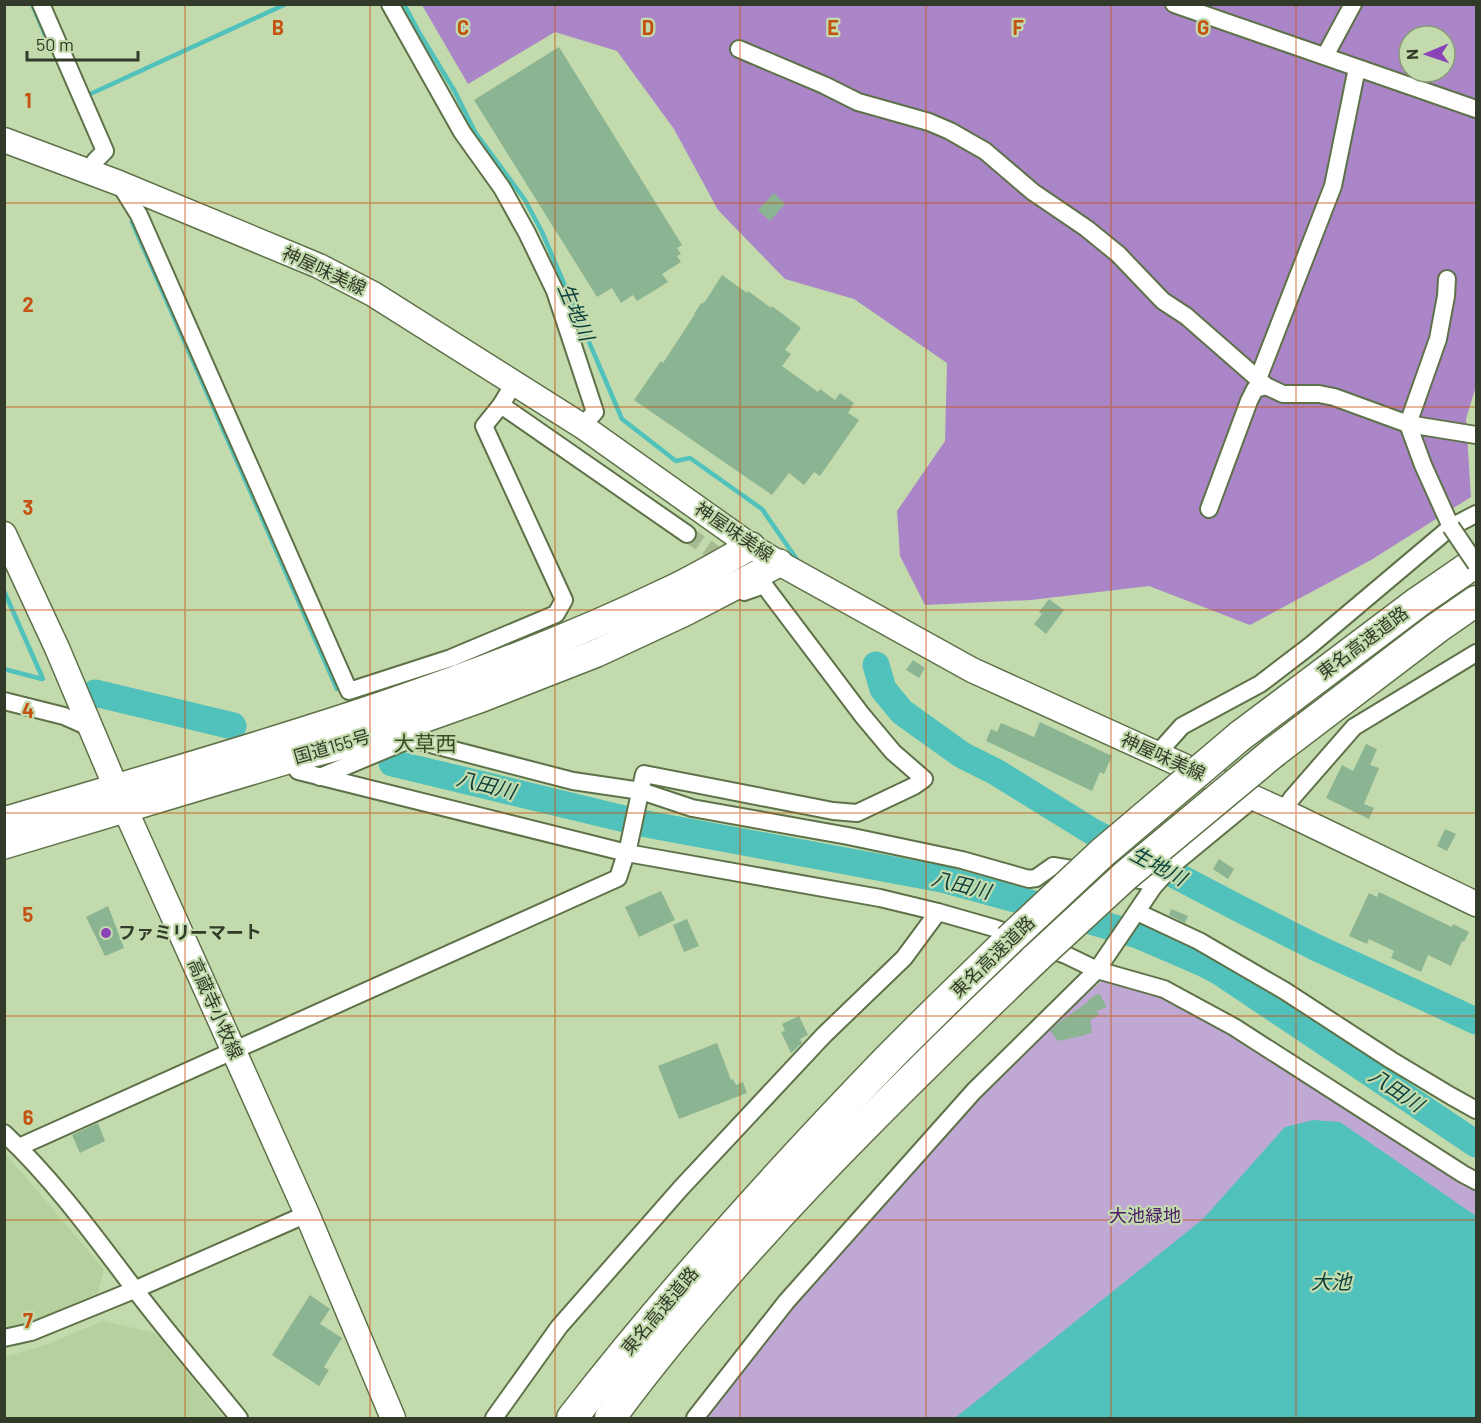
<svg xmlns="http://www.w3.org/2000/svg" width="1481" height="1423" font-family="Barlow,'Noto Sans JP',sans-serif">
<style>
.built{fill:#b7d19e}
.green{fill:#c0a8d4}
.forest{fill:#aa85c7;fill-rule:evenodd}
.water{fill:#51c2bb}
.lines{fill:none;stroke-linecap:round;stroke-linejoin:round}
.stream{stroke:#51c2bb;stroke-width:4.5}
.river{stroke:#51c2bb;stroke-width:27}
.building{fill:#8bb492}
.minor-tunnel{stroke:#a6ba93;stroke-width:16;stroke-dasharray:16 8;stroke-linecap:butt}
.minor-casing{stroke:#5e7249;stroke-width:20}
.secondary-casing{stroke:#5e7249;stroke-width:27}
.trunk-casing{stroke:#5e7249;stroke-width:30}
.motorway-casing{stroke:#5e7249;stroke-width:33}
.minor{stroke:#fff;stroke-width:16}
.secondary{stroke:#fff;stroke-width:24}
.trunk{stroke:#fff;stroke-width:27}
.motorway{stroke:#fff;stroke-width:30}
.minor-bridge-casing{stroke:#5e7249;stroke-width:20;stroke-linecap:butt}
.motorway-bridge-casing{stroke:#5e7249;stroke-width:33;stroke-linecap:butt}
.minor-bridge{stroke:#fff;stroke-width:16}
.motorway-bridge{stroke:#fff;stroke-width:30}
.grid{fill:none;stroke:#c45312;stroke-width:1.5;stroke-opacity:0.55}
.poi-dot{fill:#8a44b7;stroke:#c3daad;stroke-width:2}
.labels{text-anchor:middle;stroke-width:4.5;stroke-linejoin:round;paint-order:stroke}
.street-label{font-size:18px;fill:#323b29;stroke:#c3daad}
.poi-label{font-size:18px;font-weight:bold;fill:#323b29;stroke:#c3daad;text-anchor:start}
.park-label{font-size:18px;fill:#4b1a69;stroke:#c3daad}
.water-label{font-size:20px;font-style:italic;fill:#0a3f3d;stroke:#c3daad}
.quarter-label{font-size:21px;fill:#394b24;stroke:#c3daad}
.grid-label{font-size:20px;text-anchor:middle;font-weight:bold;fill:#c45312;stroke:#c3daad;stroke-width:4.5;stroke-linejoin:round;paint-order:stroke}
</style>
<rect width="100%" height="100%" fill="#c3daad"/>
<!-- built -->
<g class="built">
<path d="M 4,1152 L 104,1269 L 98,1293 L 38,1319 L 4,1330 Z"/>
<path d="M 103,1321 L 155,1333 L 224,1418 L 5,1418 L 5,1357 L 48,1344 Z"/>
</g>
<!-- green -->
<path class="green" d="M 1109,975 L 1163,993 L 1233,1030 L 1476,1188 L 1476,1418 L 703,1418 L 791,1306 L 978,1096 L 1047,1027 Z"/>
<!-- forest -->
<path class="forest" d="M 422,5 L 1476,5 L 1476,386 L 1466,419 L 1471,497 L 1371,560 L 1250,625 L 1149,586 L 1031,600 L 925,605 L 900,556 L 897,511 L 945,441 L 947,363 L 854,299 L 785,279 L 718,210 L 674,129 L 617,51 L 555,32 L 468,84 ZM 1409,36 L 1445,36 L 1445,72 L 1409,72 Z"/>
<!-- water -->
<path class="water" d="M 1313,1120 L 1340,1122 L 1476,1216 L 1476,1418 L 955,1418 L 1203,1219 L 1285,1127 Z"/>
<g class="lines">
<!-- stream -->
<g class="stream">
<path d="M 32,4 L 51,49"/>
<path d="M 404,4 L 420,34 L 454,90 L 475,132 L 525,200 L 542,232 L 622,419 L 676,461 L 690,458 L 762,509 L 800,564"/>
<path d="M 86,96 L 286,4"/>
<path d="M 132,222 L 337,689"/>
<path d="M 4,591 L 43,679"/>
<path d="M 4,669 L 42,679"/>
</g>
<!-- river -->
<g class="river">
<path d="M 876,665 L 883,689 L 902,712 L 962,755 L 996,772 L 1093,832 L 1238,908 L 1315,947 L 1476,1021"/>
<path d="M 95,693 L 233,726"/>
<path d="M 392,763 L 641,823 L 942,879 L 1030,903 L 1138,935 L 1203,963 L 1220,972 L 1476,1144"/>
</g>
</g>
<!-- building -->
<g class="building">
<path d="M 559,47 L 682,245 L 677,248 L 681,254 L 677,256 L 681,262 L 662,274 L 668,282 L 637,301 L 633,295 L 621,303 L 612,288 L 597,297 L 474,100 Z"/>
<path d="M 774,193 L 785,204 L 770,221 L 758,210 Z"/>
<path d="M 722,275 L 747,293 L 748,291 L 771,308 L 772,306 L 801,328 L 785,350 L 791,354 L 782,366 L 818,392 L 820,389 L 835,400 L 840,393 L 854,403 L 848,413 L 859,420 L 820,476 L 814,472 L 804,485 L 789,473 L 772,495 L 634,400 L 661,361 L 663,363 L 695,314 L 694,314 L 701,303 L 702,304 L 706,300 Z"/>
<path d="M 1049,599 L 1064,610 L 1046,634 L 1034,624 L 1042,614 L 1039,612 Z"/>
<path d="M 913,660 L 925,668 L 919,678 L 906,670 Z"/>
<path d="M 1040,722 L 1112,756 L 1104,774 L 1100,772 L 1092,791 L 986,741 L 991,729 L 997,732 L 1001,723 L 1034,737 Z"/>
<path d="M 1366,744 L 1377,749 L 1370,765 L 1379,768 L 1364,804 L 1374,808 L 1369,819 L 1326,798 L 1342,765 L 1353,771 Z"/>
<path d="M 1445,829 L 1456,834 L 1447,851 L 1437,846 Z"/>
<path d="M 1219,859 L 1234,869 L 1228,879 L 1213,869 Z"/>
<path d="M 661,891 L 675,920 L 639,937 L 625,907 Z"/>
<path d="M 1379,892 L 1452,927 L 1453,924 L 1469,932 L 1464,942 L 1462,941 L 1451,966 L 1428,955 L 1421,972 L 1391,958 L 1394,951 L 1369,939 L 1367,944 L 1349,936 L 1369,893 L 1377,897 Z"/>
<path d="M 108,906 L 124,948 L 105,956 L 86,917 Z"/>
<path d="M 1171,909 L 1188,916 L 1185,923 L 1169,915 Z"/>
<path d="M 687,919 L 699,946 L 684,952 L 673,925 Z"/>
<path d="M 1099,993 L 1107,1007 L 1097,1011 L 1099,1015 L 1090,1020 L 1092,1033 L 1086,1034 L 1086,1035 L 1058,1041 L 1050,1031 L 1061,1021 L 1089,1001 L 1088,1000 Z"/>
<path d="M 799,1016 L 808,1035 L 800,1039 L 802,1043 L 791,1053 L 781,1032 L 785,1031 L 782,1024 Z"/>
<path d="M 717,1043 L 731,1080 L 733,1079 L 736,1085 L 743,1082 L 747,1093 L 679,1119 L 658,1066 Z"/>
<path d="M 98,1123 L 105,1141 L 80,1153 L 72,1135 Z"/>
<path d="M 310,1295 L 330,1309 L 320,1324 L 342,1338 L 324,1367 L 329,1370 L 319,1386 L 272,1355 Z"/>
</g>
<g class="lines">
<!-- minor-tunnel -->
<path class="minor-tunnel" d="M 687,534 L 730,563"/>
<!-- minor casing -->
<g class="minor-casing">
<g id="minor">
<path d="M 41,4 L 105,151 L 95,161 L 95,175"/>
<path d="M 390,4 L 462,132 L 502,188 L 527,233 L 555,291 L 595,412 L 582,426"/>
<path d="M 1174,4 C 1275,39 1376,75 1476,109"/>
<path d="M 739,49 L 824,85 L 858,102 L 929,122 L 950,131 L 985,151 L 1033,192 L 1086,228 L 1118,254 L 1163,301 L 1186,316 L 1266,386 L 1283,394 L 1319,394 L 1334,397 L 1408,424 L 1476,435"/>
<path d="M 1325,56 L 1353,4"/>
<path d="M 119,183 L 139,215 L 349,691 L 451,658 L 556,614 L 564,600 L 484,426 L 501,405 L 514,383"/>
<path d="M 1447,279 L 1446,296 L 1438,339 L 1408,424 L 1423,465 L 1451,527"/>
<path d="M 1258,379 L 1333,186 L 1357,68"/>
<path d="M 501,405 L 687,534"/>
<path d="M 1209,509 L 1249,401 L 1255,389 L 1266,386"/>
<path d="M 4,701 L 64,716 L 91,728"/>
<path d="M 391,730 L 411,739 L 573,781 L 641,791 L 692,808 L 848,836 L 962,860 L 1029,879 L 1036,878 L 1053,866 L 1147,881 L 1154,886"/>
<path d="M 1157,754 L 1182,726 L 1260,684 L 1311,645 L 1451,527 L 1476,514"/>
<path d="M 291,759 L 298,771 L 627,853 L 880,898 L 938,912 L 994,928 L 1020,937"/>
<path d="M 320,777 L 411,739"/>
<path d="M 1283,811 L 1292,798 L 1354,727 L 1476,653"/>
<path d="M 1137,912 L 1199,941 L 1285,991 L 1391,1060 L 1451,1096 L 1476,1110"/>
<path d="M 1044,947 L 1066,955 L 1097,970 L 1164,989 L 1234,1027 L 1463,1174 L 1476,1181"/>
<path d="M 4,1133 C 53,1179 93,1234 133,1287 C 167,1332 204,1375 239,1418"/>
<path d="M 19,1147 L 618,878 L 629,844 L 644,774 L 833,811 L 857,813 L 914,786 L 924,779 L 893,752 L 862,715 L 764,585 L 744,592"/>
<path d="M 4,1338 L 31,1332 L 134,1290 L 307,1214"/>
<path d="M 494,1418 L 559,1327 L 681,1188 L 824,1035 L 904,958 L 938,912"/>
<path d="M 695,1418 L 786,1302 L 974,1091 L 1097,970 L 1154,886 L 1175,863 L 1254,798"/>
</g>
</g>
<!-- secondary casing -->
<g class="secondary-casing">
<g id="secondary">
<path d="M 4,140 L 119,183 L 319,266 L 373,294 L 582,426 L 751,546 L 779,563 L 972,670 L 1283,811 L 1476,904"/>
<path d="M 4,534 L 57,648 L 125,809 L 307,1214 L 393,1418"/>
</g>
</g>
<!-- trunk casing -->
<g class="trunk-casing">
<g id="trunk">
<path d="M 4,821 C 229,754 456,693 668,591 C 696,578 724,561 751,546"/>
<path d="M 4,845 L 291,759 L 366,739 L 482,698 L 597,653 L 683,613 L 779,563"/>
</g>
</g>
<!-- motorway casing -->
<g class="motorway-casing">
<g id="motorway">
<path d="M 1240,736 L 1418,602 L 1476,562"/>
<path d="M 1274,752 L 1437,628 L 1476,601"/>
<path d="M 572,1418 C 669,1293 776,1175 886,1061 C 926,1020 968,980 1009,940"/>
<path d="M 610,1418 C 734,1250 885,1103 1035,959"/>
</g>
</g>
<!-- minor -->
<use href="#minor" class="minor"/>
<!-- secondary -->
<use href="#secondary" class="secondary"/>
<!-- trunk -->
<use href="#trunk" class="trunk"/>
<!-- motorway -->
<use href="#motorway" class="motorway"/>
<!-- minor-bridge casing -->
<g class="minor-bridge-casing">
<path id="minor-bridge" d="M 1451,527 L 1476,564"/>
</g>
<!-- motorway-bridge casing -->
<g class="motorway-bridge-casing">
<g id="motorway-bridge">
<path d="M 1009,940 L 1102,853 L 1240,736"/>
<path d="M 1035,959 L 1125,876 L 1274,752"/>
</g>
</g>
<!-- minor-bridge -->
<use href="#minor-bridge" class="minor-bridge"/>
<!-- motorway-bridge -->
<use href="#motorway-bridge" class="motorway-bridge"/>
</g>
<!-- grid -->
<path class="grid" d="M 185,4 L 185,1418M 370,4 L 370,1418M 555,4 L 555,1418M 740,4 L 740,1418M 926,4 L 926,1418M 1111,4 L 1111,1418M 1296,4 L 1296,1418M 4,203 L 1476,203M 4,407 L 1476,407M 4,610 L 1476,610M 4,813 L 1476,813M 4,1016 L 1476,1016M 4,1220 L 1476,1220"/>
<!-- markers -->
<circle class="poi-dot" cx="106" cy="933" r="6"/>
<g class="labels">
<!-- street labels -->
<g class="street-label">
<text transform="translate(324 271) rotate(25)" y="6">神屋味美線</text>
<text transform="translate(734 532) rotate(34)" y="6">神屋味美線</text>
<text transform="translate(1363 643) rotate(-37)" y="6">東名高速道路</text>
<text transform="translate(332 747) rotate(-16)" y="6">国道155号</text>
<text transform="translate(1163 757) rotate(24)" y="6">神屋味美線</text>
<text transform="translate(993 957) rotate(-44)" y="6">東名高速道路</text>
<text transform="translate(215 1009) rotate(66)" y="6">高蔵寺小牧線</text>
<text transform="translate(660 1311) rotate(-50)" y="6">東名高速道路</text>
</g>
<!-- poi labels -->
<g class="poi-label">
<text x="118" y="939">ファミリーマート</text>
</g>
<!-- park labels -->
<g class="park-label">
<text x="1145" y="1222">大池緑地</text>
</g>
<!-- water labels -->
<g class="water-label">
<text transform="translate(576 312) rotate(67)" y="7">生地川</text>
<text transform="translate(486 785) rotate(14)" y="7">八田川</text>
<text transform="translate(1158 866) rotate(28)" y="7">生地川</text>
<text transform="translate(961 885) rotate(14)" y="7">八田川</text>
<text transform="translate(1396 1090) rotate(34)" y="7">八田川</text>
<text x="1331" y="1289">大池</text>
</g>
<!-- quarter labels -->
<g class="quarter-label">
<text x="425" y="751">大草西</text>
</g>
</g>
<g class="grid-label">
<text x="278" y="35">B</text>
<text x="463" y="35">C</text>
<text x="648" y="35">D</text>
<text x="833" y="35">E</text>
<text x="1018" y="35">F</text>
<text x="1203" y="35">G</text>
<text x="28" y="108">1</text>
<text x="28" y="312">2</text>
<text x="28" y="515">3</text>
<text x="28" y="718">4</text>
<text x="28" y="922">5</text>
<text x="28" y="1125">6</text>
<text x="28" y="1328">7</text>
</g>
<!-- border -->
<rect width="1481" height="1423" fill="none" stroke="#323b29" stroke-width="12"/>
<!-- north arrow -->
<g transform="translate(1427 54) rotate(268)"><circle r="28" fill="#c3daad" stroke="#899a78" stroke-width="1.5"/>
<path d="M0-4.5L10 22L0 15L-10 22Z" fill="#8a44b7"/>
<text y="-9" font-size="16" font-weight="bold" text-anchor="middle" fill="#323b29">N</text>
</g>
<!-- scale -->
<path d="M27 51v9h111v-9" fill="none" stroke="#323b29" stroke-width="3"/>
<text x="36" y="51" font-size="18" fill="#323b29" stroke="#c3daad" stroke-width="4.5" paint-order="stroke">50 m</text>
</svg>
